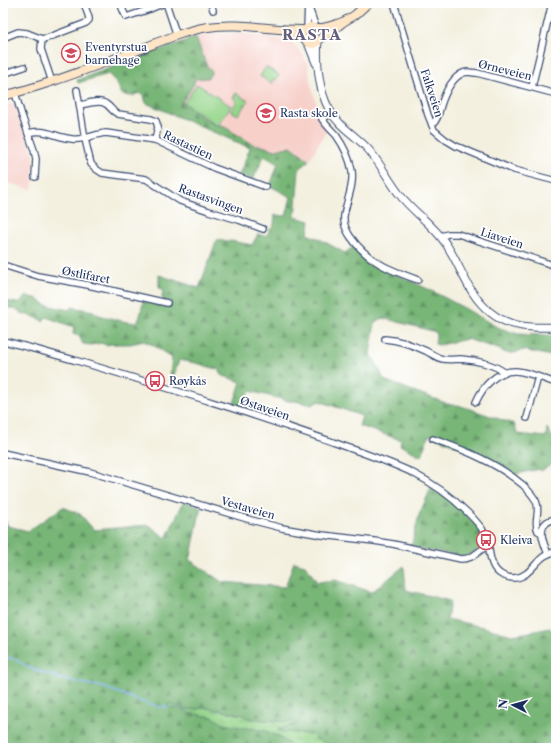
<svg xmlns="http://www.w3.org/2000/svg" width="559" height="751" font-family="'Libre Caslon Text',serif">
<style>
.built{fill:#f7d0ca}
.forest{fill:url(#forest-firs);stroke:#4a726a}
.wetland{fill:url(#wetland-marsh);stroke:#588274}
.park{fill:url(#park-tufts);stroke:#588274}
.garden{fill:#96d58b;stroke:#588274}
.lines{fill:none;stroke-linecap:round;stroke-linejoin:round}
.stream{stroke:#85b7f1;stroke-width:1.5}
.minor-casing{stroke:#3b4c71;stroke-width:8}
.tertiary-casing{stroke:#3b4c71;stroke-width:9}
.secondary-casing{stroke:#3b4c71;stroke-width:10}
.minor{stroke:#fff;stroke-width:5.5}
.tertiary{stroke:#fff;stroke-width:7}
.secondary{stroke:#fde5c5;stroke-width:8}
.labels{text-anchor:middle;stroke-width:3.5;stroke-linejoin:round;paint-order:stroke}
.poi-label{font-size:11px;fill:#1b2f5e;stroke:#fff;text-anchor:start}
.street-label{font-size:11px;fill:#1b2f5e;stroke:#fff}
.district-label{font-size:15px;font-weight:bold;letter-spacing:1px;fill:#635e79;stroke:#fff}
</style>
<defs>
<pattern id="forest-firs" width="22" height="20" patternUnits="userSpaceOnUse"><rect width="22" height="20" fill="#78b677"/><path d="M5 1l3.5 6h-7zM16 11l3.5 6h-7z" fill="#629465"/></pattern>
<pattern id="wetland-marsh" width="20" height="14" patternUnits="userSpaceOnUse"><rect width="20" height="14" fill="#96d58b"/><path d="M1 5h8M5 5V1M11 12h8M15 12V8" fill="none" stroke="#81b77a"/></pattern>
<pattern id="park-tufts" width="24" height="20" patternUnits="userSpaceOnUse"><rect width="24" height="20" fill="#96d58b"/><path d="M3 7l-1-3M5 7V3M7 7l1-3M15 17l-1-3M17 17v-4M19 17l1-3" fill="none" stroke="#81b77a"/></pattern>
</defs>
<rect width="100%" height="100%" fill="#fff"/>
<filter id="ink" filterUnits="userSpaceOnUse"><feTurbulence type="fractalNoise" baseFrequency=".025" numOctaves="2"/><feDisplacementMap in="SourceGraphic" scale="8" xChannelSelector="R" yChannelSelector="G"/><feConvolveMatrix kernelMatrix="1 2 1 2 8 2 1 2 1" color-interpolation-filters="sRGB"/></filter>
<filter id="wash" filterUnits="userSpaceOnUse"><feTurbulence type="fractalNoise" baseFrequency=".012" numOctaves="4" result="noise"/><feDisplacementMap in="SourceGraphic" scale="16" xChannelSelector="R" yChannelSelector="G"/><feGaussianBlur stdDeviation="0.9" result="paint"/><feColorMatrix in="noise" values="0 0 0 0 0 0 0 0 0 0 0 0 0 0 0 0 0 1.4 0 .05"/><feComposite in="paint" operator="in"/></filter>
<g filter="url(#wash)">
<rect width="100%" height="100%" fill="#f3f0df"/>
<!-- built -->
<g class="built">
<path d="M 220,33 L 243,33 L 272,38 L 291,42 L 300,51 L 308,65 L 311,85 L 318,109 L 327,131 L 309,160 L 291,146 L 276,150 L 258,145 L 256,146 L 223,126 L 218,126 L 203,118 L 182,102 L 194,84 L 195,79 L 206,64 L 196,37 Z"/>
<path d="M 9,103 L 16,104 L 34,155 L 33,184 L 32,190 L 3,181 L 3,104 Z"/>
</g>
<!-- forest -->
<g class="forest">
<path d="M 196,37 L 206,64 L 212,72 L 208,78 L 195,79 L 194,84 L 182,102 L 203,118 L 218,126 L 223,126 L 256,146 L 258,145 L 276,150 L 291,146 L 309,160 L 299,170 L 295,217 L 310,221 L 308,233 L 309,235 L 318,238 L 345,253 L 353,247 L 364,259 L 432,291 L 466,309 L 497,327 L 518,334 L 539,335 L 556,335 L 556,357 L 523,350 L 515,353 L 506,353 L 498,349 L 467,339 L 439,345 L 435,344 L 436,337 L 436,332 L 383,318 L 375,322 L 370,354 L 377,364 L 384,380 L 451,405 L 458,405 L 514,424 L 518,434 L 546,437 L 547,428 L 556,444 L 556,461 L 541,471 L 539,469 L 512,475 L 467,449 L 429,435 L 421,456 L 400,445 L 401,440 L 359,426 L 362,416 L 319,401 L 312,405 L 295,401 L 288,401 L 250,391 L 240,409 L 233,406 L 241,382 L 221,375 L 220,370 L 196,363 L 179,360 L 174,375 L 170,374 L 172,358 L 153,345 L 144,341 L 130,344 L 112,344 L 106,345 L 101,343 L 91,345 L 83,344 L 79,336 L 73,334 L 74,327 L 46,317 L 43,321 L 35,317 L 20,313 L 20,311 L 5,306 L 6,301 C 18,303 18,305 26,296 L 36,298 L 46,305 L 69,310 L 72,307 L 93,311 L 99,315 L 121,321 L 136,323 C 142,318 140,307 145,300 L 170,307 L 171,302 L 163,300 L 162,297 L 163,290 L 159,288 L 159,275 L 199,288 L 217,239 L 226,242 L 231,241 L 252,245 L 258,234 L 265,236 L 269,232 L 269,229 L 271,228 L 274,225 L 275,215 L 286,216 L 291,197 L 270,186 L 278,164 L 264,156 L 253,180 L 239,175 L 250,148 L 146,103 L 144,96 L 139,93 L 132,96 L 123,95 L 120,91 L 117,83 L 108,74 L 78,83 L 77,80 Z"/>
<path d="M 432,486 L 445,494 L 478,526 L 486,539 L 480,549 L 465,557 L 411,547 L 419,515 Z"/>
<path d="M 184,501 L 201,507 L 190,560 L 222,582 L 285,587 L 294,562 L 305,565 L 317,582 L 335,580 L 372,592 L 404,566 L 406,590 L 450,601 L 447,619 L 483,627 L 512,635 L 525,633 L 550,628 L 556,637 L 556,748 L 345,748 L 340,747 L 338,748 L 315,739 L 311,734 L 303,734 L 279,731 L 278,730 L 279,728 L 292,725 L 293,722 L 287,722 L 250,719 L 243,715 L 224,711 L 206,708 L 189,710 L 168,704 L 168,707 L 184,710 L 189,713 L 213,717 L 222,723 L 233,726 L 263,730 L 278,736 L 295,748 L 3,748 L 3,516 L 8,526 L 28,531 L 63,507 L 80,514 L 94,530 L 149,525 L 166,538 Z"/>
</g>
<!-- wetland -->
<path class="wetland" d="M 168,704 L 189,710 L 206,708 L 243,715 L 250,719 L 287,722 L 293,722 L 297,724 L 279,728 L 278,730 L 279,731 L 303,734 L 311,734 L 316,739 L 338,748 L 295,748 L 278,736 L 263,730 L 233,726 L 222,723 L 213,717 L 189,713 L 184,710 L 168,707 Z"/>
<!-- park -->
<g class="park">
<path d="M 266,67 L 279,75 L 276,80 L 273,79 L 272,84 L 260,76 Z"/>
<path d="M 236,93 L 248,101 L 238,115 L 231,111 L 231,110 L 237,101 L 233,98 Z"/>
</g>
<!-- garden -->
<path class="garden" d="M 197,84 L 231,106 L 218,126 L 184,103 Z"/>
<g class="lines">
<!-- stream -->
<path class="stream" d="M 3,656 L 17,660 L 27,667 L 65,680 L 103,687 L 148,704 L 161,707 L 168,707"/>
</g>
</g>
<g filter="url(#ink)">
<g class="lines">
<!-- minor casing -->
<g class="minor-casing">
<g id="minor">
<path d="M 120,3 L 125,15 L 126,17 L 150,9 L 164,3"/>
<path d="M 148,3 L 150,9"/>
<path d="M 166,3 L 177,36"/>
<path d="M 211,3 L 213,10"/>
<path d="M 394,3 L 428,115 L 434,130 L 446,140 L 456,146 L 514,170 L 556,181"/>
<path d="M 309,8 L 316,28"/>
<path d="M 307,28 L 308,3"/>
<path d="M 3,38 L 18,32 L 27,33 L 42,39"/>
<path d="M 3,67 L 4,70 L 6,72 L 9,72 L 24,67"/>
<path d="M 52,82 L 41,49 L 42,39 L 47,38 L 86,23 L 89,20 L 89,18 L 84,3"/>
<path d="M 532,87 L 552,3"/>
<path d="M 77,90 L 85,139 L 90,160 L 91,164 L 96,169 L 102,173 L 146,179 L 180,201 L 209,211 L 239,220 L 263,229"/>
<path d="M 15,93 L 22,116 L 34,150 L 36,159 L 35,177"/>
<path d="M 80,105 C 87,104 99,99 106,104 C 111,107 112,112 118,114 L 151,119 L 156,121 L 158,127 L 155,140"/>
<path d="M 332,113 L 322,119 C 326,125 331,130 336,135 C 343,145 350,159 352,171 C 354,188 346,201 344,216 C 343,224 346,230 350,236 C 368,262 390,270 418,280"/>
<path d="M 432,125 C 439,119 439,110 442,102 C 446,91 454,74 467,72 C 470,72 474,73 477,73 L 556,94"/>
<path d="M 28,133 C 45,128 55,137 72,139 C 84,141 94,134 106,133 L 155,140 L 214,168 L 266,187"/>
<path d="M 441,236 L 448,234 L 458,234 L 556,266"/>
<path d="M 3,265 L 38,276 L 88,285 L 167,303"/>
<path d="M 385,339 C 400,340 413,345 426,351 C 432,354 437,358 443,359 C 449,360 455,359 461,359 C 474,360 495,364 505,373"/>
<path d="M 3,341 C 27,346 50,354 74,360 C 121,374 168,388 215,403 C 254,415 292,428 330,441 C 357,451 385,460 411,472 C 433,483 451,496 468,513 C 474,519 480,525 484,532 C 492,546 486,566 502,575 C 506,577 510,578 514,578 C 533,577 537,553 556,552"/>
<path d="M 476,402 C 483,386 497,370 516,371 C 530,372 543,379 556,383"/>
<path d="M 527,418 L 538,377"/>
<path d="M 433,439 C 465,450 497,463 523,485 C 528,490 533,495 536,501 C 541,511 533,522 538,531 L 542,533"/>
<path d="M 3,453 L 90,472 L 251,520 L 282,528 L 322,535 L 374,541 L 393,544 L 461,559 C 475,559 477,550 489,546"/>
<path d="M 548,554 C 542,540 535,522 556,519"/>
</g>
</g>
<!-- tertiary casing -->
<g class="tertiary-casing">
<g id="tertiary">
<path d="M 318,41 C 316,62 319,91 329,109 C 339,127 354,134 367,148 C 380,162 388,180 400,195 C 414,213 434,225 446,244 C 461,266 468,295 490,312 C 509,328 532,328 556,327"/>
<path d="M 308,43 L 316,63"/>
</g>
</g>
<!-- secondary casing -->
<g class="secondary-casing">
<g id="secondary">
<path d="M 288,32 L 304,38 L 308,43 L 313,44 L 316,43 L 320,39 L 336,28 L 343,22 L 355,15 L 368,3"/>
<path d="M 3,96 C 48,85 92,67 136,51 C 159,42 183,31 208,27 C 241,22 273,31 305,30 C 311,25 311,27 317,28 C 326,29 335,24 343,22"/>
</g>
</g>
<!-- minor -->
<use href="#minor" class="minor"/>
<!-- tertiary -->
<use href="#tertiary" class="tertiary"/>
<!-- secondary -->
<use href="#secondary" class="secondary"/>
</g>
</g>
<!-- icons -->
<defs>
<g id="school-ring" transform="scale(1)"><circle r="9.5" fill="#fff" stroke="#d1495b" stroke-width="1.5"/><path d="M0-5L7-2L0 1L-7-2ZM-4 1L0 2.5L4 1V4Q0 6-4 4Z" fill="#d1495b"/></g>
<g id="bus-ring" transform="scale(1)"><circle r="9.5" fill="#fff" stroke="#d1495b" stroke-width="1.5"/><path d="M-5-6H5V4H4V6H2V4H-2V6H-4V4H-5ZM-3.5-4V0h7V-4ZM-3.5 1.2v1.5H-2V1.2ZM2 1.2v1.5H3.5V1.2Z" fill="#d1495b"/></g>
</defs>
<g fill-rule="evenodd">
<use href="#school-ring" x="71" y="53"/>
<use href="#school-ring" x="266" y="113"/>
<use href="#bus-ring" x="155" y="381"/>
<use href="#bus-ring" x="486" y="540"/>
</g>
<g class="labels">
<!-- poi labels -->
<g class="poi-label">
<text x="85" y="51">Eventyrstua<tspan x="85" dy="13">barnehage</tspan></text>
<text x="280" y="117">Rasta skole</text>
<text x="169" y="385">Røykås</text>
<text x="500" y="544">Kleiva</text>
</g>
<!-- street labels -->
<g class="street-label">
<text transform="translate(505 70) rotate(14)" y="4">Ørneveien</text>
<text transform="translate(432 93) rotate(72)" y="4">Falkveien</text>
<text transform="translate(188 145) rotate(25)" y="4">Rastastien</text>
<text transform="translate(211 199) rotate(20)" y="4">Rastasvingen</text>
<text transform="translate(502 238) rotate(18)" y="4">Liaveien</text>
<text transform="translate(86 275) rotate(11)" y="4">Østlifaret</text>
<text transform="translate(265 408) rotate(19)" y="4">Østaveien</text>
<text transform="translate(248 508) rotate(16)" y="4">Vestaveien</text>
</g>
<!-- district labels -->
<g class="district-label">
<text x="312" y="40">RASTA</text>
</g>
</g>
<!-- margin -->
<rect width="559" height="751" fill="none" stroke="#fff" stroke-width="16"/>
<!-- north arrow -->
<g transform="translate(513 705) rotate(276)" stroke="#ffffff" stroke-width="3" paint-order="stroke">
<path d="M0-3L7 15L0 10L-7 15Z" fill="#1b2f5e"/>
<text y="-6" font-size="11" font-weight="bold" text-anchor="middle" fill="#1b2f5e">N</text>
</g>
</svg>
